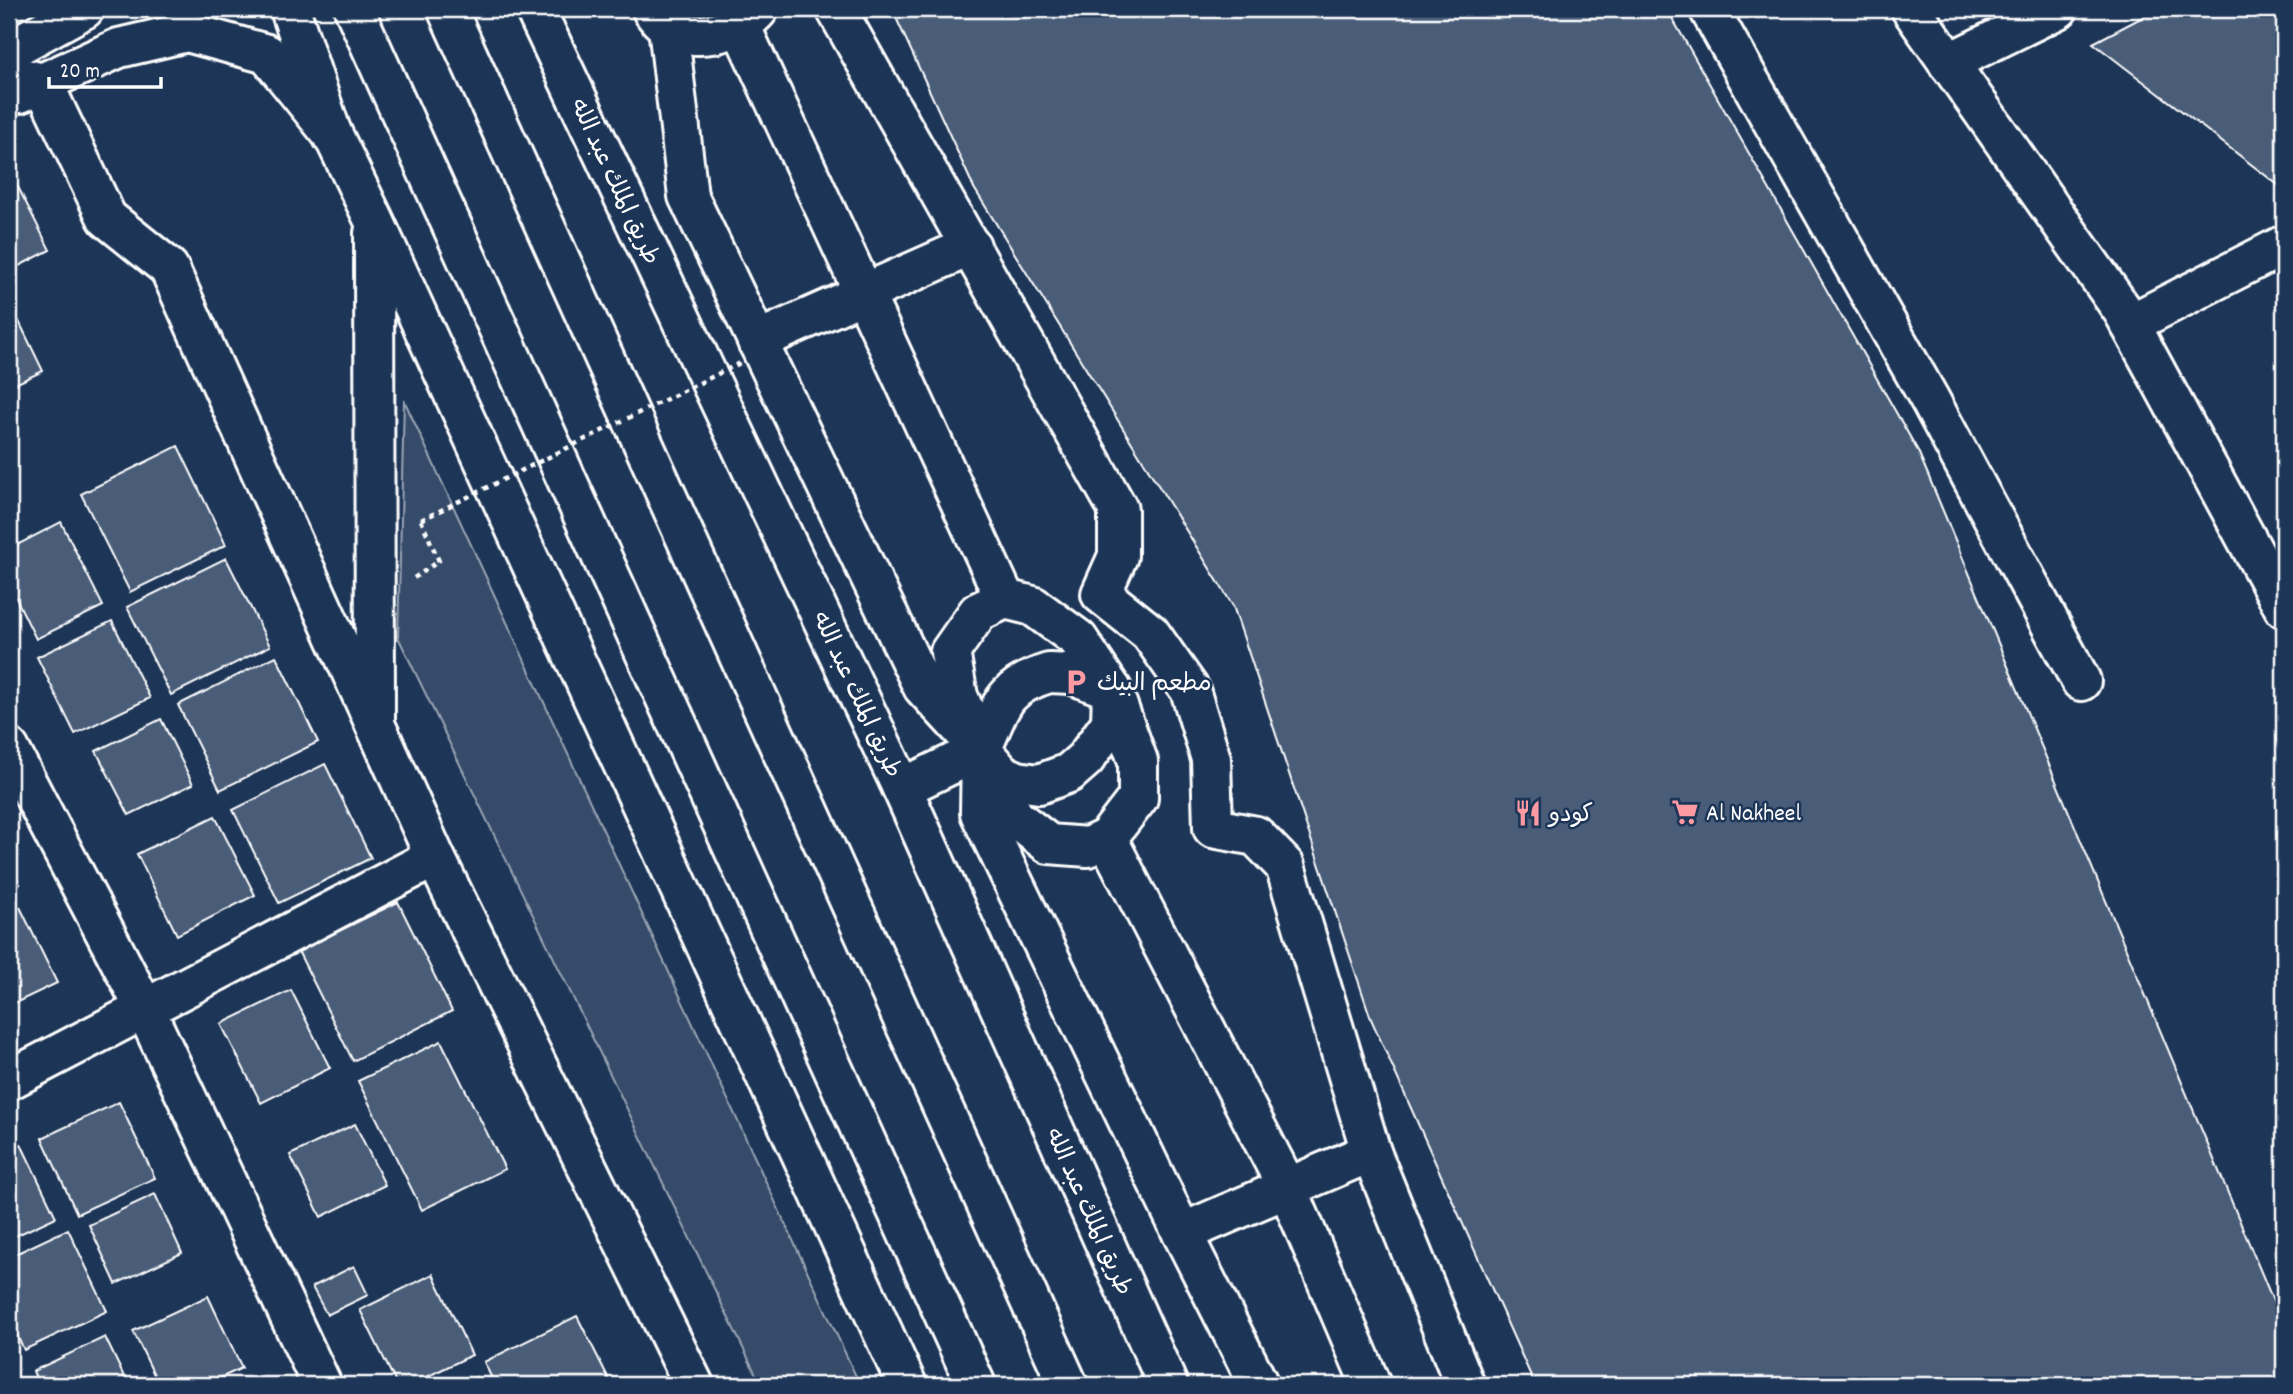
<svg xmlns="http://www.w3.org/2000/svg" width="2293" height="1394" font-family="Dekko,'Playpen Sans Arabic',sans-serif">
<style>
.green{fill:#364b69;stroke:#9aa5b4;stroke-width:2}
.building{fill:#4a5d79;stroke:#fff;stroke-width:2}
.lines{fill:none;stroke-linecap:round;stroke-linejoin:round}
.minor-casing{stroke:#fff;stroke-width:44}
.major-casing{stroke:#fff;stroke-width:44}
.highway-casing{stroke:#fff;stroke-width:44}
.path{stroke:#fff;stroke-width:4.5;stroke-dasharray:5 5;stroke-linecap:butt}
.minor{stroke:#1d3557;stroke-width:38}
.major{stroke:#1d3557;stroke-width:38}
.highway{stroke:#1d3557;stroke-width:38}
.path-bridge{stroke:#fff;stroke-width:4.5;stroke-dasharray:5 5;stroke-linecap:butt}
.labels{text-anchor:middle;stroke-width:5;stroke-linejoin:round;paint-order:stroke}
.street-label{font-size:24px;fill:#fff;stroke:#1d3557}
.poi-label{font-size:24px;fill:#fff;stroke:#1d3557;text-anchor:start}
</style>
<rect width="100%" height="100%" fill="#1d3557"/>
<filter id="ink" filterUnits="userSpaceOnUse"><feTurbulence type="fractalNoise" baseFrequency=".0143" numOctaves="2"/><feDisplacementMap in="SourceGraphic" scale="14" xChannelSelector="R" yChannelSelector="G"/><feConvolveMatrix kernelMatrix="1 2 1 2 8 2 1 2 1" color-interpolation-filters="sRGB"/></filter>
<g filter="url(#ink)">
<!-- green -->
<path class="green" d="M 404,400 L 860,1385 L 761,1385 L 398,637 Z"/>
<!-- building -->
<g class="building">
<path d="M 892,9 L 1667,9 L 1918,451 L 2284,1327 L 2284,1385 L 1535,1385 L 1371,1019 L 1233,606 L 974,188 Z"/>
<path d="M 2158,9 L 2284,9 L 2284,187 L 2282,188 L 2093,43 Z"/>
<path d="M 16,183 L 50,250 L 9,271 L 9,186 Z"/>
<path d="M 15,313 L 43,371 L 9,387 L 9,316 Z"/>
<path d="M 178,446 L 226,545 L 130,592 L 81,494 Z"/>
<path d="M 61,522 L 103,606 L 36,639 L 9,584 L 9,549 Z"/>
<path d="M 226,558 L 270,646 L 171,695 L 127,607 Z"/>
<path d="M 112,621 L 150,698 L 75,734 L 37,657 Z"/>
<path d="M 276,656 L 318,742 L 220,790 L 178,705 Z"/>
<path d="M 161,719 L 193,784 L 129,815 L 96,751 Z"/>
<path d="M 325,764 L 371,858 L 279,903 L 233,810 Z"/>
<path d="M 215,816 L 255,895 L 177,935 L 137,854 Z"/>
<path d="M 9,861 L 20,884 L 9,890 Z"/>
<path d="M 398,902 L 452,1011 L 353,1061 L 298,951 Z"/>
<path d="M 20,907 L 57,983 L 9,1006 L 9,913 Z"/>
<path d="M 291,990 L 330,1068 L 261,1103 L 221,1024 Z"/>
<path d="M 441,1041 L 505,1169 L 422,1210 L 358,1081 Z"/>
<path d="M 119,1102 L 155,1178 L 77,1214 L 42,1138 Z"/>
<path d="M 355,1124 L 385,1185 L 321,1217 L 290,1155 Z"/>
<path d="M 21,1144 L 56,1217 L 9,1239 L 9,1149 Z"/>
<path d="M 155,1194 L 182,1253 L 116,1284 L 89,1225 Z"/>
<path d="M 68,1229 L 107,1311 L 24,1350 L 9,1319 L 9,1257 Z"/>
<path d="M 354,1266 L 368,1295 L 327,1315 L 312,1287 Z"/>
<path d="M 433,1274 L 472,1355 L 410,1385 L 397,1385 L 360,1310 Z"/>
<path d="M 208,1296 L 242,1368 L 205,1385 L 159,1385 L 133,1331 Z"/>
<path d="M 577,1316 L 612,1385 L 495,1385 L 484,1362 Z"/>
<path d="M 105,1337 L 128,1385 L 39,1385 L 33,1371 Z"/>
<path d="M 476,1377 L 480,1385 L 459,1385 Z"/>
</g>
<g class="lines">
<!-- minor casing -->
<g class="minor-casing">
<g id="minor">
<path d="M 836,9 L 1118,509 L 1118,556 L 1101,594 L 1150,633 L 1190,690 L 1211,759 L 1213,828 L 1256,836 L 1285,866 L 1371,1152 L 1465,1385"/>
<path d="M 1709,9 L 1930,400 L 2081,681"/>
<path d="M 1911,9 L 2123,311 L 2284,608"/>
<path d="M 652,10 C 656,16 661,22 667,26 C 693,44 739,33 758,10"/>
<path d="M 740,25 L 1005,599"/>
<path d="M 668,27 L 688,196 L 923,687 L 981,750 L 980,813 L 1182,1233 L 1259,1385"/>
<path d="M 9,50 L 84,9"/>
<path d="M 1948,63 L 2058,9"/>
<path d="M 9,75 L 43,83 L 107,218 L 169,268 L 435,857 L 694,1385"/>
<path d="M 20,93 L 119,48 L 187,32 L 267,54 L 331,133"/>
<path d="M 2130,324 L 2284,245"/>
<path d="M 757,341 L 971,246"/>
<path d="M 1005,599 L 1033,606 L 1078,639 L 1112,690 L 1138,761 L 1138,798 L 1107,838 L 1088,847 L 1049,844 L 1014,817 L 981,750 L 958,696 L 950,652 L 978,612 Z"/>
<path d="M 1049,673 L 1071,674 L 1112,690 L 1111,723 L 1085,759 L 1069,773 L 1039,784 L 1017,781 L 1002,774 L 981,750 C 1001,709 999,688 1049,673 Z"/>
<path d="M 9,748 L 145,1009 L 322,1385"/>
<path d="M 902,788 L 981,750"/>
<path d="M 1107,838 L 1287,1187 L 1371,1385"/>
<path d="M 9,1080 L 435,857"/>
<path d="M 1182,1233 L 1371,1152"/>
</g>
</g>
<!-- major casing -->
<g class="major-casing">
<g id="major">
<path d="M 535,9 L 902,788 L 1168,1385"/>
<path d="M 319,106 L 374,220 L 907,1385"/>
<path d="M 374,233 L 375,724"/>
</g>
</g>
<!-- highway casing -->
<g class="highway-casing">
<g id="highway">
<path d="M 290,9 L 333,137"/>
<path d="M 354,9 L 976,1385"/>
<path d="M 447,9 L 1068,1385"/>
</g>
</g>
<!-- path -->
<path class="path" d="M 414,578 L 439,561 L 421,520"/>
<!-- minor -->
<use href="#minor" class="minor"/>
<!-- major -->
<use href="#major" class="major"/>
<!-- highway -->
<use href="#highway" class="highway"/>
<!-- path-bridge -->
<path class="path-bridge" d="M 421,520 L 740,363"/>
</g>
</g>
<!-- icons -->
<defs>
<g id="parking-bare" transform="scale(2.1)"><path d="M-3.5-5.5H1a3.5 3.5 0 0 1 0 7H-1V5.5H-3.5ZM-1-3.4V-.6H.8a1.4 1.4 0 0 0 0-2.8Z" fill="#ff9aa2" stroke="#1d3557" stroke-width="2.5" paint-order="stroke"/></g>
<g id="supermarket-bare" transform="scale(2.1)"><path d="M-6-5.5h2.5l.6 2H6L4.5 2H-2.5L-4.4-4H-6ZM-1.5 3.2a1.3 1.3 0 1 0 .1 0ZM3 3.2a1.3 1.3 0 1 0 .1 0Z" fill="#ff9aa2" stroke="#1d3557" stroke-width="2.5" paint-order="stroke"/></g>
<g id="restaurant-bare" transform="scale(2.1)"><path d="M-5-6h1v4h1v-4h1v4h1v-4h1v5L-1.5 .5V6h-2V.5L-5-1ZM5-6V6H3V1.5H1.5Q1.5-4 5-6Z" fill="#ff9aa2" stroke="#1d3557" stroke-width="2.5" paint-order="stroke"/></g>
</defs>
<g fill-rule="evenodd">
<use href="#parking-bare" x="1076" y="682"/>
<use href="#supermarket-bare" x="1685" y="812"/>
<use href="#restaurant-bare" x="1528" y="813"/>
</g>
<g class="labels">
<!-- street labels -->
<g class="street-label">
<text transform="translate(616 181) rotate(65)" y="8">طريق الملك عبد الله</text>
<text transform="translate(858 694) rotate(65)" y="8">طريق الملك عبد الله</text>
<text transform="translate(1090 1211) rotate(66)" y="8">طريق الملك عبد الله</text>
</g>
<!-- poi labels -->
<g class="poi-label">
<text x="1097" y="690">مطعم البيك</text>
<text x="1706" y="820">Al Nakheel</text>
<text x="1549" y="821">كودو</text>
</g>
</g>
<!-- margin -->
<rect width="2293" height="1394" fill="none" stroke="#1d3557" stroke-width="35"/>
<rect x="18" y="18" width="2258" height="1359" fill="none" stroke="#fff" stroke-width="2.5" filter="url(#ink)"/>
<!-- scale -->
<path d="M49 77v10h112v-10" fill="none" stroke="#ffffff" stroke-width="3.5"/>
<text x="60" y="77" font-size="21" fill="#ffffff" stroke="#1d3557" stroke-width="5" paint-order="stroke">20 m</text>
</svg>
